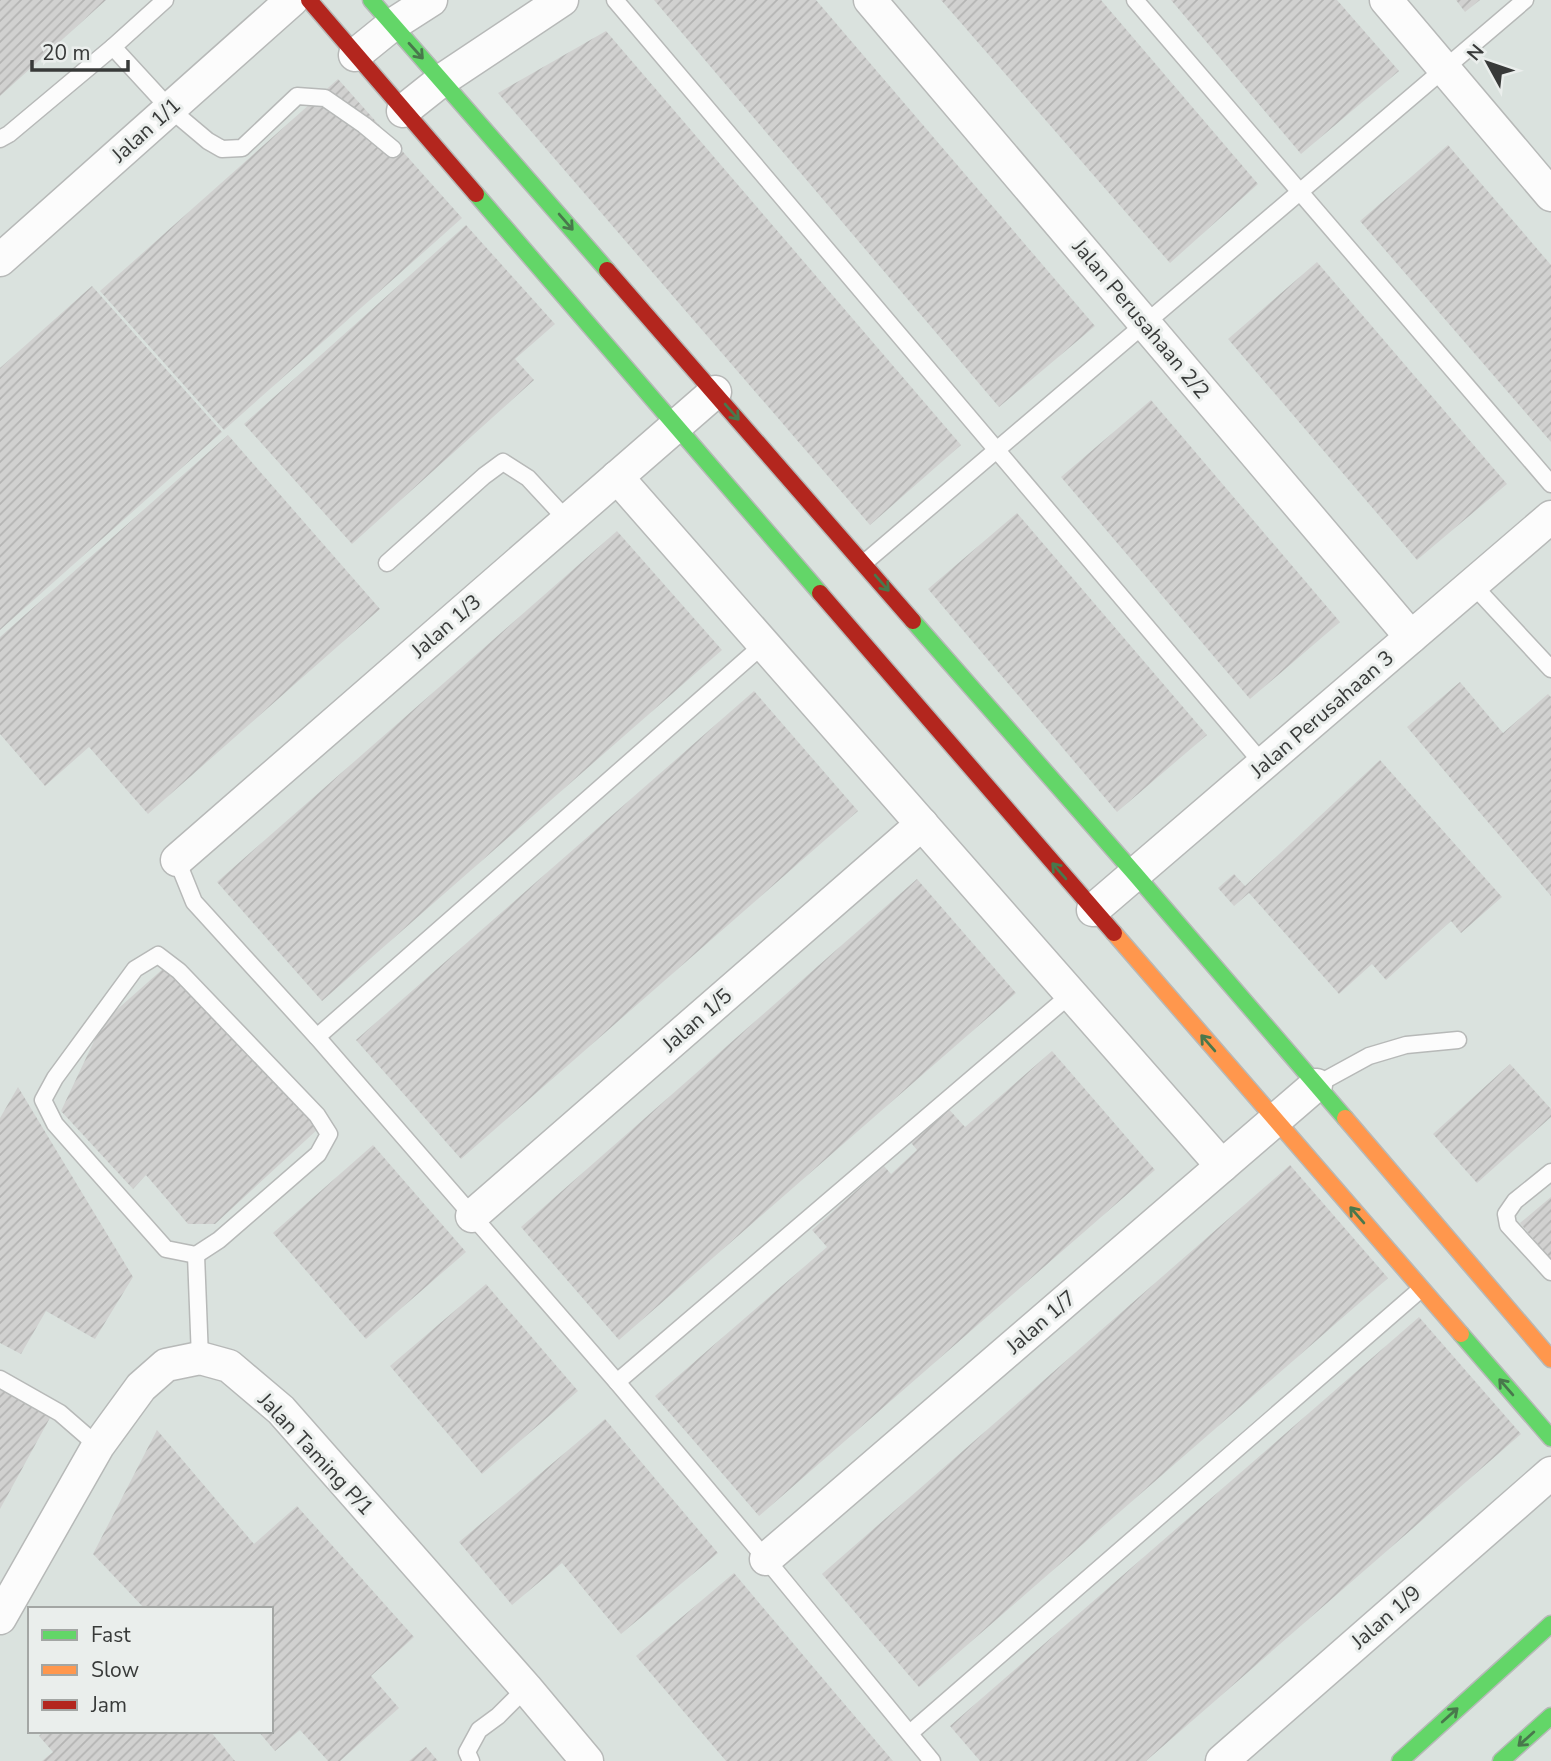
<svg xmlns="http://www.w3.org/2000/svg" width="1551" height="1761" font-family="'Nunito Sans',sans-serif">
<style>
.built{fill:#dae2de;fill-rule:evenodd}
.building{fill:url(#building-hatch)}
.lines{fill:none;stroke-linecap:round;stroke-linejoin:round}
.lane-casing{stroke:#b7b9b8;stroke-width:19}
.street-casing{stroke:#b7b9b8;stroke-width:35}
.fast-casing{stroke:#b7b9b8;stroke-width:19}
.slow-casing{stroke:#b7b9b8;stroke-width:19}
.jam-casing{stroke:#b7b9b8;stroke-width:19}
.lane{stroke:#fcfcfc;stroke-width:16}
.street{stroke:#fcfcfc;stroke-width:32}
.fast{stroke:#63d668;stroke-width:16}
.slow{stroke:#ff974d;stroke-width:16}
.jam{stroke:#b3261e;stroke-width:16}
.oneway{stroke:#49784c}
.labels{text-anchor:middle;stroke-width:6;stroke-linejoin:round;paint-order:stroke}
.street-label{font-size:21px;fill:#383a39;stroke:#eaeeec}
</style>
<defs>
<pattern id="building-hatch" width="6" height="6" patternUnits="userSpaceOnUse" patternTransform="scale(1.75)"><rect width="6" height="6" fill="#d1d1d0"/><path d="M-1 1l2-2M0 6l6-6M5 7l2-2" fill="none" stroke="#b4b4b3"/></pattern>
</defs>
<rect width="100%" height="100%" fill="#ebedec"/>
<!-- built -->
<path class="built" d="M 0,0 L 1551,0 L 1551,1761 L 0,1761 ZM 30,1609 L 271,1609 L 271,1731 L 30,1731 Z"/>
<!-- building -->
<g class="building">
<path d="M 0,0 L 106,0 L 0,96 Z"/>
<path d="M 654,0 L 816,0 L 1095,326 L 999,407 Z"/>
<path d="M 941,0 L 1101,0 L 1258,184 L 1170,263 Z"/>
<path d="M 1171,0 L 1337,0 L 1399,71 L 1301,154 Z"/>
<path d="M 1456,0 L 1480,0 L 1465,12 Z"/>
<path d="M 606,31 L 961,445 L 870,525 L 498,93 Z"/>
<path d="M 338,79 L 462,218 L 224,430 L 100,291 Z"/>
<path d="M 1448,145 L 1551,265 L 1551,442 L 1360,221 Z"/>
<path d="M 466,225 L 555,324 L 515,359 L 534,380 L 352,544 L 244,424 Z"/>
<path d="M 1317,262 L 1507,484 L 1417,560 L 1228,339 Z"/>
<path d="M 92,286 L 222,432 L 0,630 L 0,368 Z"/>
<path d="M 1151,400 L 1340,622 L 1250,699 L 1061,477 Z"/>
<path d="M 228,435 L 380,609 L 148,814 L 89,747 L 45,786 L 0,734 L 0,637 Z"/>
<path d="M 1017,513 L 1207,735 L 1117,812 L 928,589 Z"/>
<path d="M 617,531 L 722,650 L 322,1001 L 217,882 Z"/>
<path d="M 1460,682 L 1503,733 L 1548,694 L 1551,697 L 1551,896 L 1407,727 Z"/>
<path d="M 754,691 L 858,811 L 461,1159 L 356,1040 Z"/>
<path d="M 1380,760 L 1502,897 L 1461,933 L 1451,921 L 1386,980 L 1372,964 L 1339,994 L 1249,893 L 1234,906 L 1218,888 L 1234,874 L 1245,886 Z"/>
<path d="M 917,879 L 1016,993 L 619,1340 L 521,1227 Z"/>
<path d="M 165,967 L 319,1128 L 215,1224 L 188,1224 L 146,1175 L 133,1189 L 61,1111 L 103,1022 Z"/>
<path d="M 1052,1051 L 1155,1170 L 759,1516 L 655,1396 L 827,1247 L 812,1230 L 884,1166 L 891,1174 L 917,1150 L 908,1139 L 946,1106 L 965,1127 Z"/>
<path d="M 1510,1064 L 1551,1109 L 1551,1117 L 1477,1183 L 1433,1134 Z"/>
<path d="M 18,1087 L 133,1277 L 95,1339 L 46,1311 L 21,1354 L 0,1343 L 0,1118 Z"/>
<path d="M 373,1145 L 466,1252 L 366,1339 L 273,1233 Z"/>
<path d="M 1290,1165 L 1388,1278 L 919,1687 L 822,1574 Z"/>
<path d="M 1551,1197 L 1551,1260 L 1520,1223 Z"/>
<path d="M 486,1284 L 578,1391 L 482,1474 L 390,1366 Z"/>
<path d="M 1419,1317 L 1521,1434 L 1146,1761 L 980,1761 L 950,1726 Z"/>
<path d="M 0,1388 L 51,1416 L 0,1509 Z"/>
<path d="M 605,1419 L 718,1553 L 621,1634 L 562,1563 L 512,1605 L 459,1542 Z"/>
<path d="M 157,1430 L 254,1544 L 297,1506 L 414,1637 L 371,1676 L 399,1708 L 340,1761 L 328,1761 L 300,1730 L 275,1751 L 258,1731 L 271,1731 L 271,1609 L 145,1609 L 93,1554 Z"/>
<path d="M 734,1573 L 830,1687 L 893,1761 L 726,1761 L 636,1656 Z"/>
<path d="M 44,1731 L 210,1731 L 235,1761 L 42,1761 L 53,1752 L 39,1736 Z"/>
<path d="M 426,1747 L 438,1761 L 409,1761 Z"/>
</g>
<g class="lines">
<!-- lane casing -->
<g class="lane-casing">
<g id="lane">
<path d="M 615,0 L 1263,764"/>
<path d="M 1135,0 L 1551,484"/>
<path d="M 113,47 L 165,0"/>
<path d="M 0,139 L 9,134 L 113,47 L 170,109 L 208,141 L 222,149 L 242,148 L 297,96 L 325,98 L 364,125 L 393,149"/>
<path d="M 387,563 L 484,476 L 503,462 L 528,478 L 567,520"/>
<path d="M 864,563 L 1525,0"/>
<path d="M 1473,585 L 1551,669"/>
<path d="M 177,860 L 194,902 L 317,1037 L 617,1382 L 766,1559 L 932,1761"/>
<path d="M 158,955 L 179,971 L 317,1115 L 329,1134 L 318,1154 L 219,1240 L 196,1255 L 166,1249 L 55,1124 L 43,1100 L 55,1078 L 135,969 Z"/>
<path d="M 317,1037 L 764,644"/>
<path d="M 1316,1085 L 1369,1056 L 1406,1045 L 1458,1040"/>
<path d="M 1551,1172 L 1515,1201 L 1506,1214 L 1508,1225 L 1551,1272"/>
<path d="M 196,1255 L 200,1358"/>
<path d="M 0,1379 L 60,1413 L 98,1446"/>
<path d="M 617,1382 L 1071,994"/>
<path d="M 910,1733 L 1421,1289"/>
<path d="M 471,1761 L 467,1752 L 479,1730 L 498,1716 L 526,1688"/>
</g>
</g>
<!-- street casing -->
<g class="street-casing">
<g id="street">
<path d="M 870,0 L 1411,637"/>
<path d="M 1386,0 L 1551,195"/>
<path d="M 355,55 L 392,25 L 431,0"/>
<path d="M 403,111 L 442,80 L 562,0"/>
<path d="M 0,260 L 292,0"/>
<path d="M 617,477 L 1222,1166"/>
<path d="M 177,860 L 715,392"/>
<path d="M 1093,910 L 1551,517"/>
<path d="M 472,1216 L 922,824"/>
<path d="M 766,1559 L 1316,1085"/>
<path d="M 0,1618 L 98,1446 L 141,1387 L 166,1365 L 200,1358 L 229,1366 L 281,1410 L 526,1688 L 587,1761"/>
<path d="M 1222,1761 L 1551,1473"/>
</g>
</g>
<!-- fast casing -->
<g class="fast-casing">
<g id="fast">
<path d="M 371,0 L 607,270"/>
<path d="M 476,194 L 820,593"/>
<path d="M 913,621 L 1135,874 L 1345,1118"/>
<path d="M 1461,1334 L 1551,1438"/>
<path d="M 1400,1761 L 1551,1624"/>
<path d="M 1501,1761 L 1551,1716"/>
</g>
</g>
<!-- slow casing -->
<g class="slow-casing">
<g id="slow">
<path d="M 1114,933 L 1461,1334"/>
<path d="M 1345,1118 L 1551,1359"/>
</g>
</g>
<!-- jam casing -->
<g class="jam-casing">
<g id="jam">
<path d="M 309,0 L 476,194"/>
<path d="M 607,270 L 913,621"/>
<path d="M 820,593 L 1114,933"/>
</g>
</g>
<!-- lane -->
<use href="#lane" class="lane"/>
<!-- street -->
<use href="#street" class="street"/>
<!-- fast -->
<use href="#fast" class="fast"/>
<!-- slow -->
<use href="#slow" class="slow"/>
<!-- jam -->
<use href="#jam" class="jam"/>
</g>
<!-- one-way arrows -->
<defs><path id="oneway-shaft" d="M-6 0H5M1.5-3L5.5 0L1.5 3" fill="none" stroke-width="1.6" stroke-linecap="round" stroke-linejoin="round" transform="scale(1.75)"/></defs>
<g class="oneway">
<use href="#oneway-shaft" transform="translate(416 51) rotate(48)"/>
<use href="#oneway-shaft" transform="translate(566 222) rotate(49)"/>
<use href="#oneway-shaft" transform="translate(732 412) rotate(49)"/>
<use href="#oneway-shaft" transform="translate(882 583) rotate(49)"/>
<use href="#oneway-shaft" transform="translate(1059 871) rotate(-131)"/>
<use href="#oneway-shaft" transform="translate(1208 1043) rotate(-131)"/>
<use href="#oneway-shaft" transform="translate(1357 1215) rotate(-131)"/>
<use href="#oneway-shaft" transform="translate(1506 1387) rotate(-131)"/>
<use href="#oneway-shaft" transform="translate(1450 1715) rotate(-42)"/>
<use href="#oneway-shaft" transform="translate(1526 1739) rotate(138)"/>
</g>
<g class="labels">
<!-- street labels -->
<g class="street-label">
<text transform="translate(146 130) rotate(-42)" y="7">Jalan 1/1</text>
<text transform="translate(1141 319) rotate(50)" y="7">Jalan Perusahaan 2/2</text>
<text transform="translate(446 626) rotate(-41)" y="7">Jalan 1/3</text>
<text transform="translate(1322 714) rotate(-41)" y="7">Jalan Perusahaan 3</text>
<text transform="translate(697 1020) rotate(-41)" y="7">Jalan 1/5</text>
<text transform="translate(1041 1322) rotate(-41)" y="7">Jalan 1/7</text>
<text transform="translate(316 1454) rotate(47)" y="7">Jalan Taming P/1</text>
<text transform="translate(1386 1617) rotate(-41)" y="7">Jalan 1/9</text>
</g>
</g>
<!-- legend -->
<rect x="28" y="1607" width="245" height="126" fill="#eaeeec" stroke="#a3a6a4" stroke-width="2"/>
<rect x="42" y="1630" width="35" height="10" fill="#63d668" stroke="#a3a6a4" stroke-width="2"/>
<text x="91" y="1642" font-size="21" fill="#383a39">Fast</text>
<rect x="42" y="1665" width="35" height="10" fill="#ff974d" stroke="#a3a6a4" stroke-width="2"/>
<text x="91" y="1677" font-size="21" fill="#383a39">Slow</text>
<rect x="42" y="1700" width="35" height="10" fill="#b3261e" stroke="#a3a6a4" stroke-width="2"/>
<text x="91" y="1712" font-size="21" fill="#383a39">Jam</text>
<!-- north arrow -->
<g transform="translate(1488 63) rotate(310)" stroke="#eaeeec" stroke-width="5" paint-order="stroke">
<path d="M0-5L12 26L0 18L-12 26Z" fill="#383a39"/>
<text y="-10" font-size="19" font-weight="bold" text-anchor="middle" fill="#383a39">N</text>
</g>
<!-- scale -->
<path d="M32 60v10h96v-10" fill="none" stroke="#383a39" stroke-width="3.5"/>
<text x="42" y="60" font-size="21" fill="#383a39" stroke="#eaeeec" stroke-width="5" paint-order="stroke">20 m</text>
</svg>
